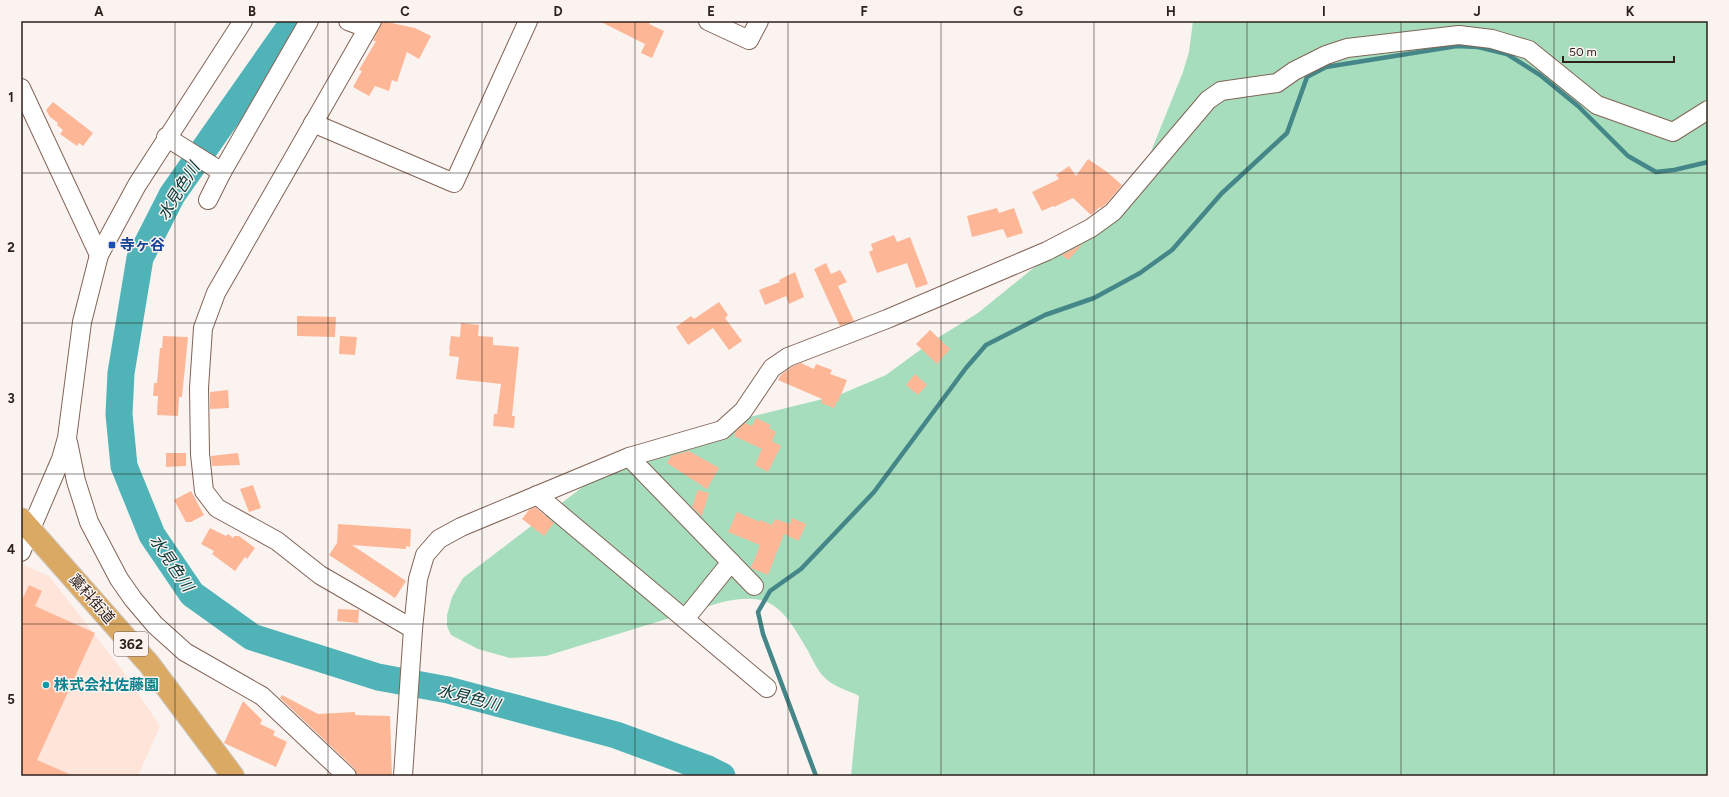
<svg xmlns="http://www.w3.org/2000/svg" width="1729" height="797" font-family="Figtree,'Noto Sans JP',sans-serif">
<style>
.built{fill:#fee4d9}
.green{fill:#a5ddbd}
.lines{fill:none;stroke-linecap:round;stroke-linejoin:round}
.stream{stroke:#458788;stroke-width:4.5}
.river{stroke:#4fb3b7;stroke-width:27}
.building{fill:#fdb797}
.minor-casing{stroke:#826456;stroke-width:20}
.trunk-casing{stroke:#d1cecd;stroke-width:24}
.minor{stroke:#fff;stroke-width:18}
.trunk{stroke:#daaa64;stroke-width:22}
.grid{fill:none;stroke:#2e211c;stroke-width:1;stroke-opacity:0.55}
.transit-dot{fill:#1a4fb4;stroke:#faf3f0;stroke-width:1.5}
.culture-dot{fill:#0f9aa8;stroke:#faf3f0;stroke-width:1.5}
.labels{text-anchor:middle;stroke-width:3;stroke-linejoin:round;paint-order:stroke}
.shield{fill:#faf3f0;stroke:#6b605c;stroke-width:1}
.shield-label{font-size:14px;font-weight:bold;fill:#2e211c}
.transit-label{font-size:15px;font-weight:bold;fill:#164399;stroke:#faf3f0;text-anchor:start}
.street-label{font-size:15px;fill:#2e211c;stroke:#faf3f0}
.culture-label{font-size:15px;font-weight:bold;fill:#0d838f;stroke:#faf3f0;text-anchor:start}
.water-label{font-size:16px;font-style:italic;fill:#043638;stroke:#faf3f0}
.neatline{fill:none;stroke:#2e211c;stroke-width:1.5}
.grid-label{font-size:13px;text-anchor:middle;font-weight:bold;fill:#2e211c}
</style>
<rect width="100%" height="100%" fill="#faf3f0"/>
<!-- built -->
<path class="built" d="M 22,564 L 49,576 L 122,670 L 160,726 L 138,776 L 21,776 Z"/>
<!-- green -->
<path class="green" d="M 1193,21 L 1708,21 L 1708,776 L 851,776 L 859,696 C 848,690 833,687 824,677 C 817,670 813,660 808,651 C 783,608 772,590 719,603 L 546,656 L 510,658 L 478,649 L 451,635 L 447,626 L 447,615 L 452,597 L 463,578 L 626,454 L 673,436 L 839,395 L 886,375 L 931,342 L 978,313 L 1125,194 L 1146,164 L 1183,72 L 1189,52 Z"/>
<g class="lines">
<!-- stream -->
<path class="stream" d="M 816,776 L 763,634 L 758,612 L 770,591 L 801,569 L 874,492 L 966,368 L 986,345 L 1045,315 L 1094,298 L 1140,273 L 1172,250 L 1222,193 L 1287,133 L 1307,77 L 1326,67 L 1457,46 L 1478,47 L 1507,54 L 1540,75 L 1578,106 L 1628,156 L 1656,172 L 1674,170 L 1708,162"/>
<!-- river -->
<path class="river" d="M 294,21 L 172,195 L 140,258 L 121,373 L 119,414 L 124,466 L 152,535 L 192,594 L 252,637 L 378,677 L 448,690 L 616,735 L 708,769 L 722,776"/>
</g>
<!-- building -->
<g class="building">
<path d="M 382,21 L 415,28 L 431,36 L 419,59 L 407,52 L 397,82 L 392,80 L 389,91 L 375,86 L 369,96 L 353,87 L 362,71 L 359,70 L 376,41 L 373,41 Z"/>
<path d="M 599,21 L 651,21 L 649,24 L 664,31 L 652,58 L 641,53 L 645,44 Z"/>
<path d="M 53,102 L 93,133 L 83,146 L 79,143 L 77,146 L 60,134 L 63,130 L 57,125 L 58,123 L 50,117 L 46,110 Z"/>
<path d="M 1088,159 L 1107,172 L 1122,185 L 1106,204 L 1101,208 L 1100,207 L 1091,215 L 1073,198 L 1054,207 L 1053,206 L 1042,211 L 1032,192 L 1059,179 L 1056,175 L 1069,166 L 1076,176 Z"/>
<path d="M 997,208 L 999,213 L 1014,208 L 1023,233 L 1007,238 L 1003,229 L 972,237 L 967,216 Z"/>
<path d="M 894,235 L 897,242 L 910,237 L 928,284 L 916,288 L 907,263 L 877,273 L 869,252 L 873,250 L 871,244 Z"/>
<path d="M 1083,244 L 1068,260 L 1062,255 Z"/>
<path d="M 826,263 L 831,274 L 840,270 L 847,282 L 838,286 L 854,321 L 840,326 L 814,269 Z"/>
<path d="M 795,272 L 804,297 L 789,304 L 786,296 L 765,305 L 759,290 L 780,282 L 779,280 Z"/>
<path d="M 719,302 L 728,315 L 725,318 L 742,341 L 729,350 L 713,328 L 688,345 L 676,327 L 691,316 L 694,319 Z"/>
<path d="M 297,316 L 336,317 L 335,337 L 297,336 Z"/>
<path d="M 461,323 L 479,325 L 478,336 L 493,337 L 493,345 L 519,347 L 512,416 L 515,416 L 514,428 L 493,426 L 494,414 L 497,414 L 501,384 L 456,379 L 459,357 L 449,356 L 450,350 L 449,350 L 451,336 L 460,337 Z"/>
<path d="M 930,330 L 950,349 L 937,364 L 916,344 Z"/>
<path d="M 163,336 L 188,337 L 182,397 L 179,397 L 178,416 L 157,415 L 158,396 L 153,396 L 154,383 L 157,383 L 160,348 L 162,348 Z"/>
<path d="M 340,336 L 357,337 L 355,355 L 339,354 Z"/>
<path d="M 801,363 L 814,369 L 816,364 L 832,370 L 830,374 L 847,380 L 838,402 L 837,401 L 834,408 L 821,403 L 822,399 L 778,380 L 781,375 L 793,366 Z"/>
<path d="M 915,374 L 927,385 L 918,395 L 906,385 Z"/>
<path d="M 228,390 L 229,408 L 210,409 L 210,392 Z"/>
<path d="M 756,418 L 771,425 L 769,428 L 776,432 L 772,441 L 781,446 L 768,472 L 755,465 L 762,449 L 734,436 L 736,431 L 745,423 L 752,426 Z"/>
<path d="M 689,451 L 719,468 L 707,489 L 667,463 L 671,456 Z"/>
<path d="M 166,453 L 186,453 L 186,466 L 166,467 Z"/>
<path d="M 238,453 L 240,465 L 212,466 L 211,456 Z"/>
<path d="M 253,485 L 261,508 L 249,512 L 240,489 Z"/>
<path d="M 698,490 L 709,493 L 702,516 L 692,507 Z"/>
<path d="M 191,491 L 204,515 L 191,522 L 186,522 L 174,500 Z"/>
<path d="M 535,507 L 554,523 L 544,536 L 522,519 L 529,510 Z"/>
<path d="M 737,512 L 760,522 L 760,520 L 772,525 L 775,519 L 790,524 L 792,518 L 806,524 L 799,541 L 784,534 L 768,575 L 751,568 L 760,545 L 728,532 Z"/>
<path d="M 338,524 L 411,529 L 410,547 L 406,546 L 406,549 L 352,545 L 406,581 L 395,598 L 329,555 L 337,543 Z"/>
<path d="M 210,528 L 226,536 L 228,534 L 233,538 L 234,536 L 239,536 L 255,548 L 247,559 L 245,557 L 235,571 L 212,554 L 214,551 L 201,544 Z"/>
<path d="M 29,585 L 42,591 L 35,606 L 95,633 L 37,760 L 74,776 L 21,776 L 21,602 Z"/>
<path d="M 338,609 L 359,610 L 358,623 L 337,621 Z"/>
<path d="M 282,695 L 318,714 L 355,712 L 355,715 L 390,716 L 392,776 L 357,776 L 354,768 L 280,698 Z"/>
<path d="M 243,701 L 262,720 L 260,724 L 275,731 L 273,735 L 287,742 L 276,767 L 224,743 Z"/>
</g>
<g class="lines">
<!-- minor casing -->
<g class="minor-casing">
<g id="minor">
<path d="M 348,21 L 367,28"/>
<path d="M 372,21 L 216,293 L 203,328 L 199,388 L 200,454 L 204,491 L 217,508 L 277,541 L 320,575 L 413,629"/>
<path d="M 708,21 L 749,40 L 759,21"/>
<path d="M 21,88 L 99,255"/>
<path d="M 313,123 L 454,183 L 528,21"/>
<path d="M 166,137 L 222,172"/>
<path d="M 208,200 L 222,172 L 309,21"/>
<path d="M 68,442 L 76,481 L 89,522 L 119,579 L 133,599 L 155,625 L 185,652 L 262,696 L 347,776"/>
<path d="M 629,457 L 754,586"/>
<path d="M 537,495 L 767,688"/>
<path d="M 21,552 L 61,459 L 67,438 L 82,322 L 99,255 L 137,185 L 243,21"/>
<path d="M 685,619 L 731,562"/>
<path d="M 403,776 L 413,629 L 418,579 L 425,555 L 439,539 L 461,527 L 629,457 L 722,430 L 743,411 L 772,368 L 788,357 L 887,319 L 1047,251 L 1091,228 L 1113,212 L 1208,100 L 1221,91 L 1277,83 L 1294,71 L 1326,55 L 1347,48 L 1459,35 L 1492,39 L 1529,50 L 1597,105 L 1673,132 L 1708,110"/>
</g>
</g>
<!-- trunk casing -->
<g class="trunk-casing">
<path id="trunk" d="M 21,519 L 149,664 L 233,776"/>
</g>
<!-- minor -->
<use href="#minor" class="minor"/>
<!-- trunk -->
<use href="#trunk" class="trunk"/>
</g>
<!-- grid -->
<path class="grid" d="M 175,21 L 175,776M 328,21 L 328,776M 482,21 L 482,776M 635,21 L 635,776M 788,21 L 788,776M 941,21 L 941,776M 1094,21 L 1094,776M 1247,21 L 1247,776M 1401,21 L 1401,776M 1554,21 L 1554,776M 21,173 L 1708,173M 21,323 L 1708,323M 21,474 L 1708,474M 21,624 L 1708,624"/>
<!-- markers -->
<rect class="transit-dot" x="108" y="241" width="8" height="8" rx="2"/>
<circle class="culture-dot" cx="46" cy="685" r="4"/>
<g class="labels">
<!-- shield labels -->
<rect class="shield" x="114" y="632" width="34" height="24" rx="3"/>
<g class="shield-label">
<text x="131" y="649">362</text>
</g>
<!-- transit labels -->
<g class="transit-label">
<text x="120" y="250">寺ヶ谷</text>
</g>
<!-- street labels -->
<g class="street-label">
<text transform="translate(92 599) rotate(49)" y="5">藁科街道</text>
</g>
<!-- culture labels -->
<g class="culture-label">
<text x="54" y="690">株式会社佐藤園</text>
</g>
<!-- water labels -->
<g class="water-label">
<text transform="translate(178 191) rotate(-58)" y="6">水見色川</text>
<text transform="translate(172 563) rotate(56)" y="6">水見色川</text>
<text transform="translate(469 697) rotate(14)" y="6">水見色川</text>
</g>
</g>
<!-- border -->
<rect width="1729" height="797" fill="none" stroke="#faf3f0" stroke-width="44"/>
<!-- scale -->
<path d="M1563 56v6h111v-6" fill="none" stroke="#2e211c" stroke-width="2"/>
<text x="1569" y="56" font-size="12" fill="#2e211c" stroke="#faf3f0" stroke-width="3" paint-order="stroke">50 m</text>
<rect x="22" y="22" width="1685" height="753" class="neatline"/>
<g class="grid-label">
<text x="99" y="16">A</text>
<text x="252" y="16">B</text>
<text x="405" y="16">C</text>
<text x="558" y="16">D</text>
<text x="711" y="16">E</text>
<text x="864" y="16">F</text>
<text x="1018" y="16">G</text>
<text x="1171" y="16">H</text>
<text x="1324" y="16">I</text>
<text x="1477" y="16">J</text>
<text x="1630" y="16">K</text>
<text x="11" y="102">1</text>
<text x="11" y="252">2</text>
<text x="11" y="403">3</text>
<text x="11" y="554">4</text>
<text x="11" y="704">5</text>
</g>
</svg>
